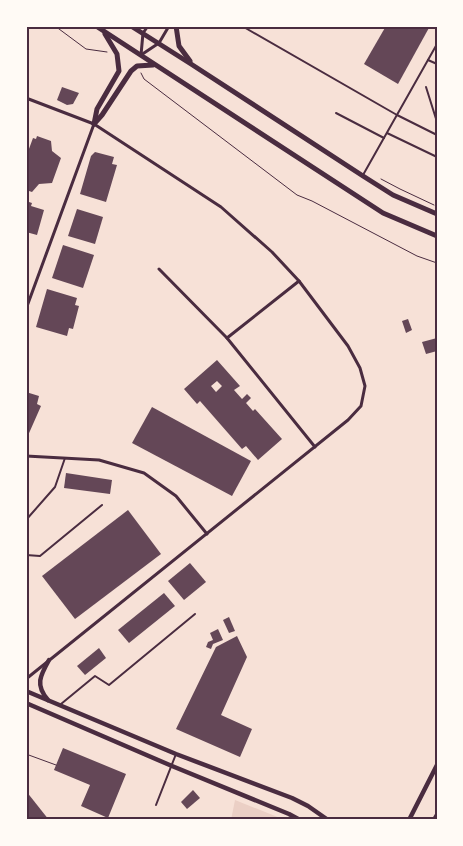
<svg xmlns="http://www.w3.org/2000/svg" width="463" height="846" font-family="Cabin,sans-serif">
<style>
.green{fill:#ebcfc5}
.building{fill:#644757;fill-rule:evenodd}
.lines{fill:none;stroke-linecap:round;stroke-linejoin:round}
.path{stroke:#4a2c40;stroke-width:1}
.service{stroke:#4a2c40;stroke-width:2}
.minor{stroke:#4a2c40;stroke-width:3}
.tertiary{stroke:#4a2c40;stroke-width:4.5}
.secondary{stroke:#4a2c40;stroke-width:5}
.neatline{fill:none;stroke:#4a2c40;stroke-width:2}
</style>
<rect width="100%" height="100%" fill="#f7e1d7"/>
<!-- green -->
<path class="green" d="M 235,800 L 285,820 L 231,820 Z"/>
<!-- building -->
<g class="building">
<path d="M 386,26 L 430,26 L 398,84 L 364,64 Z"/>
<path d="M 62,87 L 79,93 L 73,104 L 67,105 L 57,100 Z"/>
<path d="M 37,136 L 51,141 L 52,151 L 61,158 L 52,183 L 39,184 L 32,192 L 26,190 L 26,157 L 33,138 L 36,139 Z"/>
<path d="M 95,152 L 114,157 L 112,164 L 117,165 L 106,202 L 80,194 L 91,156 Z"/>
<path d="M 26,201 L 32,203 L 31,206 L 44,210 L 37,235 L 26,232 Z"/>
<path d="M 77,209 L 103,217 L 95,244 L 68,236 Z"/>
<path d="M 63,245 L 94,255 L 83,288 L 52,278 Z"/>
<path d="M 47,289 L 77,298 L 75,305 L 79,306 L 73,329 L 69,328 L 67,336 L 36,327 Z"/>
<path d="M 408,319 L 412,330 L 406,333 L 402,321 Z"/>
<path d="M 437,338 L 437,351 L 426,354 L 422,342 Z"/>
<path d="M 217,360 L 240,386 L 234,390 L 242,399 L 247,394 L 251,398 L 246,403 L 253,411 L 255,409 L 282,439 L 258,460 L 246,446 L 242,449 L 200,401 L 197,404 L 184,389 ZM 217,381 L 222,386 L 216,392 L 211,386 Z"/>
<path d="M 26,392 L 39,396 L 37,404 L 41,406 L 26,440 Z"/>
<path d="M 152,407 L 251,461 L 232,496 L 132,443 Z"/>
<path d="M 66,473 L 112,480 L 110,494 L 64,488 Z"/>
<path d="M 128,510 L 161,554 L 75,619 L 42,576 Z"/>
<path d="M 190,563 L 206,582 L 184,600 L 168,581 Z"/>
<path d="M 164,593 L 175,606 L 129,643 L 118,630 Z"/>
<path d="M 229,617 L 235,631 L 229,633 L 223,620 Z"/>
<path d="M 218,629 L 223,640 L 213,644 L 211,649 L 206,647 L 208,642 L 213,640 L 210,633 Z"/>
<path d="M 237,636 L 247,657 L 221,715 L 252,729 L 240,757 L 176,729 L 216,647 Z"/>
<path d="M 99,648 L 106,658 L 85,675 L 77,666 Z"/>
<path d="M 63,748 L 126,774 L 108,818 L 81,806 L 90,785 L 54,770 Z"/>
<path d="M 193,790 L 200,798 L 187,809 L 181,802 Z"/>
<path d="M 26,791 L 49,820 L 26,820 Z"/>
</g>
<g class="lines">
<!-- path -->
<g class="path">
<path d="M 55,26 L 86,49 L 107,52"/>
<path d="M 141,73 L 144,79 L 297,195 L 312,201 L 417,256 L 437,263"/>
<path d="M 381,179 L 400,189 L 434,205"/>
<path d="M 26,754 L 56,765"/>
</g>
<!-- service -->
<g class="service">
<path d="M 242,26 L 397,115 L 437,135"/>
<path d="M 428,60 L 437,64"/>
<path d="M 426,87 L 437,122"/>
<path d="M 336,113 L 384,138"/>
<path d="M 387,133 L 437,157"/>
<path d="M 363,175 L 437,44"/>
<path d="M 26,520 L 55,487 L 65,458"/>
<path d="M 26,555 L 40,556 L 102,505"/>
<path d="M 61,704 L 95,676 L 109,685 L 195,614"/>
<path d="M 156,805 L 176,754"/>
</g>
<!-- minor -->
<g class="minor">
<path d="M 141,55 L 159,43 L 169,26"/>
<path d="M 141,55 L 143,33 L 148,26"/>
<path d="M 26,98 L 94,124 L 221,207 L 272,252 L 299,281 L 348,346 L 360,368 L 365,386 L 361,406 L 348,420 L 26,679"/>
<path d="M 159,269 L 227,338 L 299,281"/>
<path d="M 26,309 L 94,124"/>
<path d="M 227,338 L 315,447"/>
<path d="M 26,456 L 99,460 L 144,473 L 176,496 L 207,534"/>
</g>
<!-- tertiary -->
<g class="tertiary">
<path d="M 26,691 L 176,754 L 292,798 L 308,806 L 328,820"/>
<path d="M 48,700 C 35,685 40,676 49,660"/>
<path d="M 26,703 L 172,766 L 289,814 L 300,820"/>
<path d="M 409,820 L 437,765"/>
<path d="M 434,820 L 437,815"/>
</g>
<!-- secondary -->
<g class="secondary">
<path d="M 96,26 L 383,213 L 437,236"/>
<path d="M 131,26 L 191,64 L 363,176 L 393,195 L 437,214"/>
<path d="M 176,26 L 179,46 L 190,61"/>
<path d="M 94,124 L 97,109 L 119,71 L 117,54 L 105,34"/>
<path d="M 94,124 L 102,115 L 131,71 L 137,66 L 153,65"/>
</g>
</g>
<!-- border -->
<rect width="463" height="846" fill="none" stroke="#fffaf5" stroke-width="55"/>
<rect x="28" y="28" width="408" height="790" class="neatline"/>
</svg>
